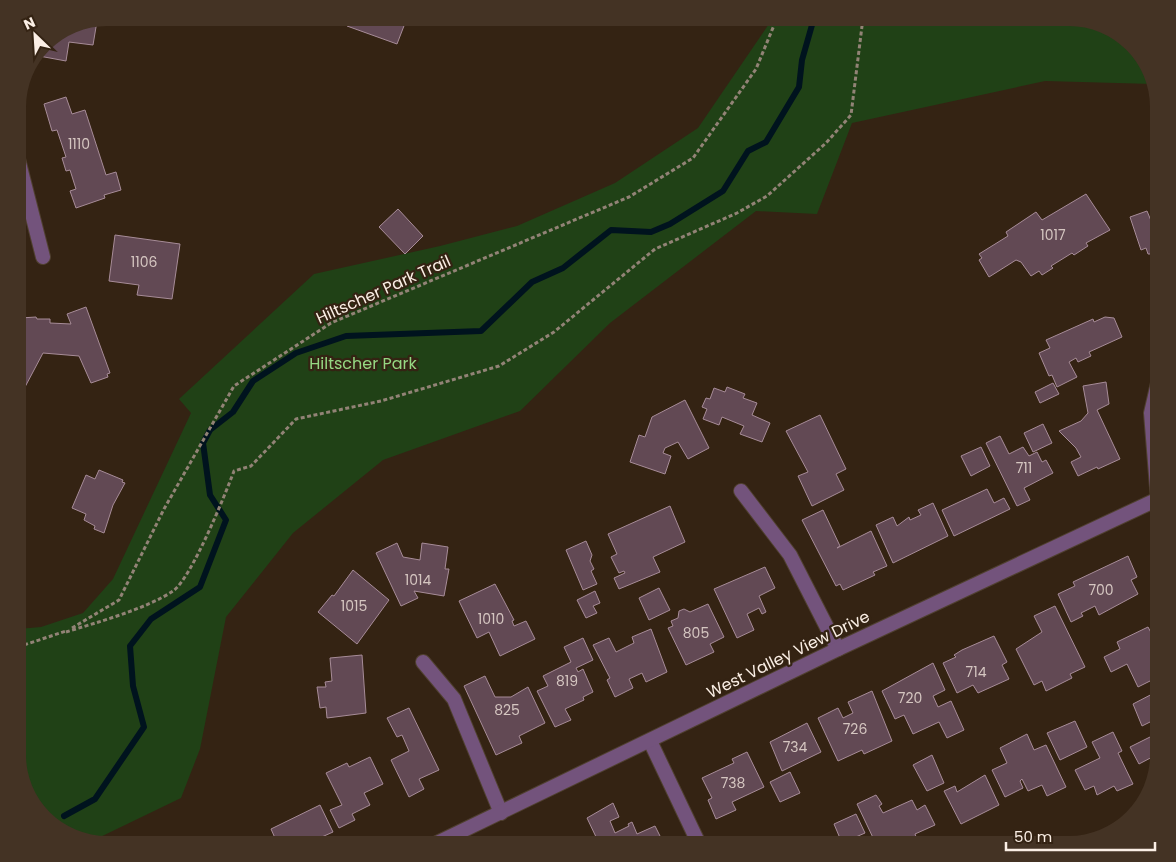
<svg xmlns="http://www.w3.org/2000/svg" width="1176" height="862" font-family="Poppins,sans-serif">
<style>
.green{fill:#204116}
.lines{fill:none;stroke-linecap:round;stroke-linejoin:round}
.stream{stroke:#00131e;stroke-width:6}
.building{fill:#624954;stroke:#a78c98}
.minor-casing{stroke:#504030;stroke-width:16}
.path{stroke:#928376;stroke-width:3;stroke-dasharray:4 2.5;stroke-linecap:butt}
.minor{stroke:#73537c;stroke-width:14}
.labels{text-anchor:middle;stroke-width:4.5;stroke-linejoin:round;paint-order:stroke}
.number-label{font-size:14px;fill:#d5c6c1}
.street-label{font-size:16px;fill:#fbefe5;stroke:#342313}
.park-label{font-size:16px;fill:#95d882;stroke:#342313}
</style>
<rect width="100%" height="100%" fill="#342313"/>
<!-- green -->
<path class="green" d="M 773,18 L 1069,18 L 1123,36 L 1149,67 L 1153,84 L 1045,81 L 852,123 L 817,214 L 756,211 L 610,323 L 520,411 L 383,460 L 293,533 L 226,617 L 200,749 L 181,798 L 94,840 L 53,826 L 29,799 L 18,760 L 18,629 L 41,627 L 83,613 L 113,579 L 191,413 L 179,399 L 314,274 L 440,246 L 517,226 L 615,183 L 698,128 Z"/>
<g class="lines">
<!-- stream -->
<path class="stream" d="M 64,816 L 95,799 L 144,727 L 133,686 L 130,646 L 151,619 L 200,587 L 226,520 L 210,495 L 203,443 L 210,430 L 233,412 L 253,381 L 296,353 L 346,336 L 481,331 L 532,282 L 563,268 L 611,230 L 651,232 L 670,224 L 723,191 L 748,151 L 766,142 L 799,87 L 802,60 L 814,18"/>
</g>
<!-- building -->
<g class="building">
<path d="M 350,18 L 407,18 L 397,44 L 347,26 Z"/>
<path d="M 97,21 L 93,45 L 69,42 L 66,61 L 39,56 L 40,50 L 48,40 Z"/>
<path d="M 66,97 L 72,114 L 85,110 L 106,175 L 116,172 L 121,190 L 104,195 L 105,198 L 76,208 L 70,191 L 76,189 L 70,170 L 66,171 L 62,158 L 66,157 L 57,130 L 52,131 L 44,104 Z"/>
<path d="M 1086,194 L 1110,230 L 1086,243 L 1088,246 L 1074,255 L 1072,253 L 1051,266 L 1053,268 L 1042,275 L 1039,271 L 1031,276 L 1021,262 L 1016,260 L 989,277 L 979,260 L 982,258 L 979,254 L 1008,236 L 1006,232 L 1036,212 L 1042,220 Z"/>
<path d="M 398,209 L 423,236 L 405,254 L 379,227 Z"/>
<path d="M 1147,211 L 1154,228 L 1158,229 L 1158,254 L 1148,254 L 1146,248 L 1141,250 L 1130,217 Z"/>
<path d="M 115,235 L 180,244 L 172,299 L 137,295 L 139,285 L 109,281 Z"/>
<path d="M 86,307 L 110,373 L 107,374 L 108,377 L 91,383 L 79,356 L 43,353 L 25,387 L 18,383 L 20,318 L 36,317 L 37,319 L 50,319 L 50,323 L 71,324 L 67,314 Z"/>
<path d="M 1105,317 L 1114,318 L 1122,337 L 1089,352 L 1091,356 L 1078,362 L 1076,358 L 1069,362 L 1077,377 L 1057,387 L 1052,375 L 1049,376 L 1039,353 L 1050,348 L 1046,340 L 1093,319 L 1094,322 Z"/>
<path d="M 1106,382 L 1109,404 L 1097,410 L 1120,459 L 1098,469 L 1097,467 L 1078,476 L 1071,462 L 1081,457 L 1076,448 L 1059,431 L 1081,421 L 1088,413 L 1083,386 Z"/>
<path d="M 1053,383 L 1059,394 L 1040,403 L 1035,392 Z"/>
<path d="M 727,387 L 745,394 L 743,398 L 757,403 L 752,415 L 770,423 L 762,442 L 740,434 L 744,426 L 722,417 L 719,425 L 703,419 L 707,409 L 702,407 L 706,398 L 710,399 L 714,388 L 725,392 Z"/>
<path d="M 685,400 L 709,448 L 688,459 L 678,442 L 665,448 L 663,453 L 671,456 L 665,474 L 630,462 L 639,435 L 645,437 L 652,417 Z"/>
<path d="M 820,415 L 846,469 L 836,474 L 844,490 L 812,506 L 798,476 L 808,472 L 786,431 Z"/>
<path d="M 1043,424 L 1052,443 L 1033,452 L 1024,433 Z"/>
<path d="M 1000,436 L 1009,454 L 1023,447 L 1029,456 L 1037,452 L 1042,462 L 1046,460 L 1053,473 L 1024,488 L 1030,500 L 1017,506 L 986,443 Z"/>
<path d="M 981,447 L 990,466 L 971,476 L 961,456 Z"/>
<path d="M 99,470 L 123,480 L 122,482 L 125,483 L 113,505 L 104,533 L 94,529 L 95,526 L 84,520 L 86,514 L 72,508 L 86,475 L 95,479 Z"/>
<path d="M 987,489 L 994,503 L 1004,498 L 1010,509 L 954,536 L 942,510 Z"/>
<path d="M 933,503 L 948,536 L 893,563 L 876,525 L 893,517 L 897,526 L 909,517 L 910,520 L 921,515 L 918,510 Z"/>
<path d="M 670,506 L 685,542 L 653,557 L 660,572 L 619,589 L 614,578 L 625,573 L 624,571 L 619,573 L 611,557 L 617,554 L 608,534 Z"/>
<path d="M 823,510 L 840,546 L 837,548 L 871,531 L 887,566 L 873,572 L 875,575 L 843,590 L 840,584 L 836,586 L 802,520 Z"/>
<path d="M 586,541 L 592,555 L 590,561 L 594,569 L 591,571 L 597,584 L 583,590 L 566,550 Z"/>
<path d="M 397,543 L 403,557 L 420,560 L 422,543 L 448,547 L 445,569 L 449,569 L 444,596 L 414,591 L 418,598 L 401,606 L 376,553 Z"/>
<path d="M 1128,556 L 1137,577 L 1131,580 L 1138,594 L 1099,615 L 1095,606 L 1081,613 L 1083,616 L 1071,622 L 1058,594 L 1075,586 L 1073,582 Z"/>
<path d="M 765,567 L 775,588 L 759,596 L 766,612 L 762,614 L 759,608 L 747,614 L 754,630 L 737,638 L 714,589 Z"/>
<path d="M 353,570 L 389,600 L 357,644 L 318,612 L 332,595 L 334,596 Z"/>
<path d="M 495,584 L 514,620 L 512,621 L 514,626 L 526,621 L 535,639 L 500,656 L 489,632 L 477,638 L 459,601 Z"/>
<path d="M 659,588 L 670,610 L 649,620 L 639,598 Z"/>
<path d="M 595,591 L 600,603 L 593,606 L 597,613 L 586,618 L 577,600 Z"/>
<path d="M 708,604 L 724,637 L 710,644 L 714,652 L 686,665 L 668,628 L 673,626 L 671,621 L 678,618 L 679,611 L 684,609 L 690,612 Z"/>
<path d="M 1055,606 L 1085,667 L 1070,674 L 1072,678 L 1046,691 L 1042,681 L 1034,685 L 1016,649 L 1042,632 L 1034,616 Z"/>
<path d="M 1148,627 L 1155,640 L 1152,642 L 1158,654 L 1158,677 L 1138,687 L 1127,664 L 1111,672 L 1104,657 L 1120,649 L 1117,642 Z"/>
<path d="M 651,629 L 667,672 L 646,682 L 642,673 L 629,679 L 633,688 L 615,697 L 607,680 L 610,678 L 593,645 L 609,638 L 616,652 L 634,643 L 632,637 Z"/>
<path d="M 994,636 L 1007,662 L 1002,665 L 1009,679 L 978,693 L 973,685 L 957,693 L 943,663 L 956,657 L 954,655 L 962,650 Z"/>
<path d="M 583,638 L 593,660 L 576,668 L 578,672 L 583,669 L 593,692 L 583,697 L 584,700 L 565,709 L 571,720 L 555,727 L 537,691 L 548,686 L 543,676 L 571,662 L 564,647 Z"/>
<path d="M 362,655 L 366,713 L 327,718 L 326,707 L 320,708 L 317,687 L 326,687 L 325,682 L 332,681 L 330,658 Z"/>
<path d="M 933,663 L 945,690 L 933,696 L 938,707 L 951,701 L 964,730 L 947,738 L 939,722 L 913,734 L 904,715 L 895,719 L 882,691 Z"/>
<path d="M 485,676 L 495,697 L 511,697 L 528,687 L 545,723 L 519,736 L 522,743 L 496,755 L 464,686 Z"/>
<path d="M 872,691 L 892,741 L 864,754 L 862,750 L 838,761 L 818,718 L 838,708 L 843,718 L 853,713 L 848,702 Z"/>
<path d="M 1158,691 L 1158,712 L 1152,715 L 1154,720 L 1142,726 L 1133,704 Z"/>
<path d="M 409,708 L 439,770 L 419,779 L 424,789 L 409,797 L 391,760 L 409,751 L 402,735 L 397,737 L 387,718 Z"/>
<path d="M 1075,721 L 1087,747 L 1060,760 L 1047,733 Z"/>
<path d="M 807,723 L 821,752 L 782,771 L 770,742 Z"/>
<path d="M 1113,732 L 1122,751 L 1118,753 L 1133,784 L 1117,791 L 1114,786 L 1097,795 L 1094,786 L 1085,790 L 1075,770 L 1100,758 L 1092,742 Z"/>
<path d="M 1158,733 L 1158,754 L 1139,764 L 1130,747 Z"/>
<path d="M 1027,734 L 1034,750 L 1046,745 L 1066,787 L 1047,796 L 1042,785 L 1028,791 L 1022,779 L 1020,781 L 1023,788 L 1005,797 L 992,770 L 1007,763 L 1000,748 Z"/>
<path d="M 747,752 L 764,787 L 732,802 L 736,810 L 716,819 L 708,800 L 712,798 L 702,778 L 734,763 L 732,759 Z"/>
<path d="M 932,755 L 944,783 L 927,791 L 913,765 Z"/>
<path d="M 370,757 L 383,784 L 364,793 L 370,805 L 352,814 L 355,820 L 339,828 L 330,810 L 342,805 L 326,773 L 347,763 L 349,767 Z"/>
<path d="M 790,772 L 800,793 L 780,802 L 770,782 Z"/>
<path d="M 985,775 L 999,805 L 961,824 L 944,791 L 955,786 L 957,792 Z"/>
<path d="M 876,795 L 882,804 L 879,806 L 883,813 L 912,800 L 917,810 L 925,805 L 935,825 L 915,834 L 918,842 L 913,844 L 876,844 L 857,804 Z"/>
<path d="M 613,803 L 619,817 L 610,821 L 615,833 L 629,826 L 628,824 L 632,822 L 637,834 L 655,826 L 664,844 L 596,844 L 594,840 L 597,839 L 587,818 Z"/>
<path d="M 320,805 L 333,832 L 306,844 L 282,844 L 278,837 L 275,838 L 271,829 Z"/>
<path d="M 856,814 L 865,833 L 842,843 L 834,824 Z"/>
<path d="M 261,837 L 264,844 L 245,844 Z"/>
</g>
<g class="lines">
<!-- minor casing -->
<g class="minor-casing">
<g id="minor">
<path d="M 18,159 L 43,257"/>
<path d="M 1158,383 L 1151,413 L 1158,500"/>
<path d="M 741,491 L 790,555 L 838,649"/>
<path d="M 423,662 L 454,699 L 501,813"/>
<path d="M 650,741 L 699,844"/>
<path d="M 435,844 L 838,649 L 1158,499"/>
</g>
</g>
<!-- path -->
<g class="path">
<path d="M 72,628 L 119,600 L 164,509 L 234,386 L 331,323 L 629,197 L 693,158 L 756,69 L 777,18"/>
<path d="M 66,632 C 98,622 146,609 173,591 C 191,579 225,495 234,471 L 251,466 L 296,419 L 381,401 L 499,366 L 554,332 L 655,249 L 737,213 L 767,196 L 826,143 L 851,115 L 863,18"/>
<path d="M 18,647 L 66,631"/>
</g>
<!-- minor -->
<use href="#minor" class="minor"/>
</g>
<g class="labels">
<!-- number labels -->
<g class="number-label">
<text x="79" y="149">1110</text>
<text x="1053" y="240">1017</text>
<text x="144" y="267">1106</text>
<text x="1024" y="473">711</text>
<text x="418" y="585">1014</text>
<text x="1101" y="595">700</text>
<text x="354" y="611">1015</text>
<text x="491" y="624">1010</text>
<text x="696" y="638">805</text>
<text x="976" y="677">714</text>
<text x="567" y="686">819</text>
<text x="910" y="703">720</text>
<text x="507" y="715">825</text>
<text x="855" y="734">726</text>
<text x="795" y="752">734</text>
<text x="733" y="788">738</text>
</g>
<!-- street labels -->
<g class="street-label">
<text transform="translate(383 289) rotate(-24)" y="6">Hiltscher Park Trail</text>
<text transform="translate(788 654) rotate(-26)" y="6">West Valley View Drive</text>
</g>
<!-- park labels -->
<g class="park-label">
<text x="363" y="369">Hiltscher Park</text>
</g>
</g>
<!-- crop -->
<path d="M0 0H1176V862H0ZM107 26H1069A81 81 0 0 1 1150 107V755A81 81 0 0 1 1069 836H107A81 81 0 0 1 26 755V107A81 81 0 0 1 107 26Z" fill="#443324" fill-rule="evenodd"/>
<!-- north arrow -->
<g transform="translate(35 35) rotate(335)" stroke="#342313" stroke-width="4" paint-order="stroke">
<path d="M0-4L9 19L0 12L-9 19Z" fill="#fbefe5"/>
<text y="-8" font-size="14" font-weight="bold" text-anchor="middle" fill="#fbefe5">N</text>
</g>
<!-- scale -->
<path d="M1006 842v8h149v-8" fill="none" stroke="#fbefe5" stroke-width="2.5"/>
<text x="1014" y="842" font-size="15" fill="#fbefe5" stroke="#342313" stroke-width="4" paint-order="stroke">50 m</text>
</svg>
